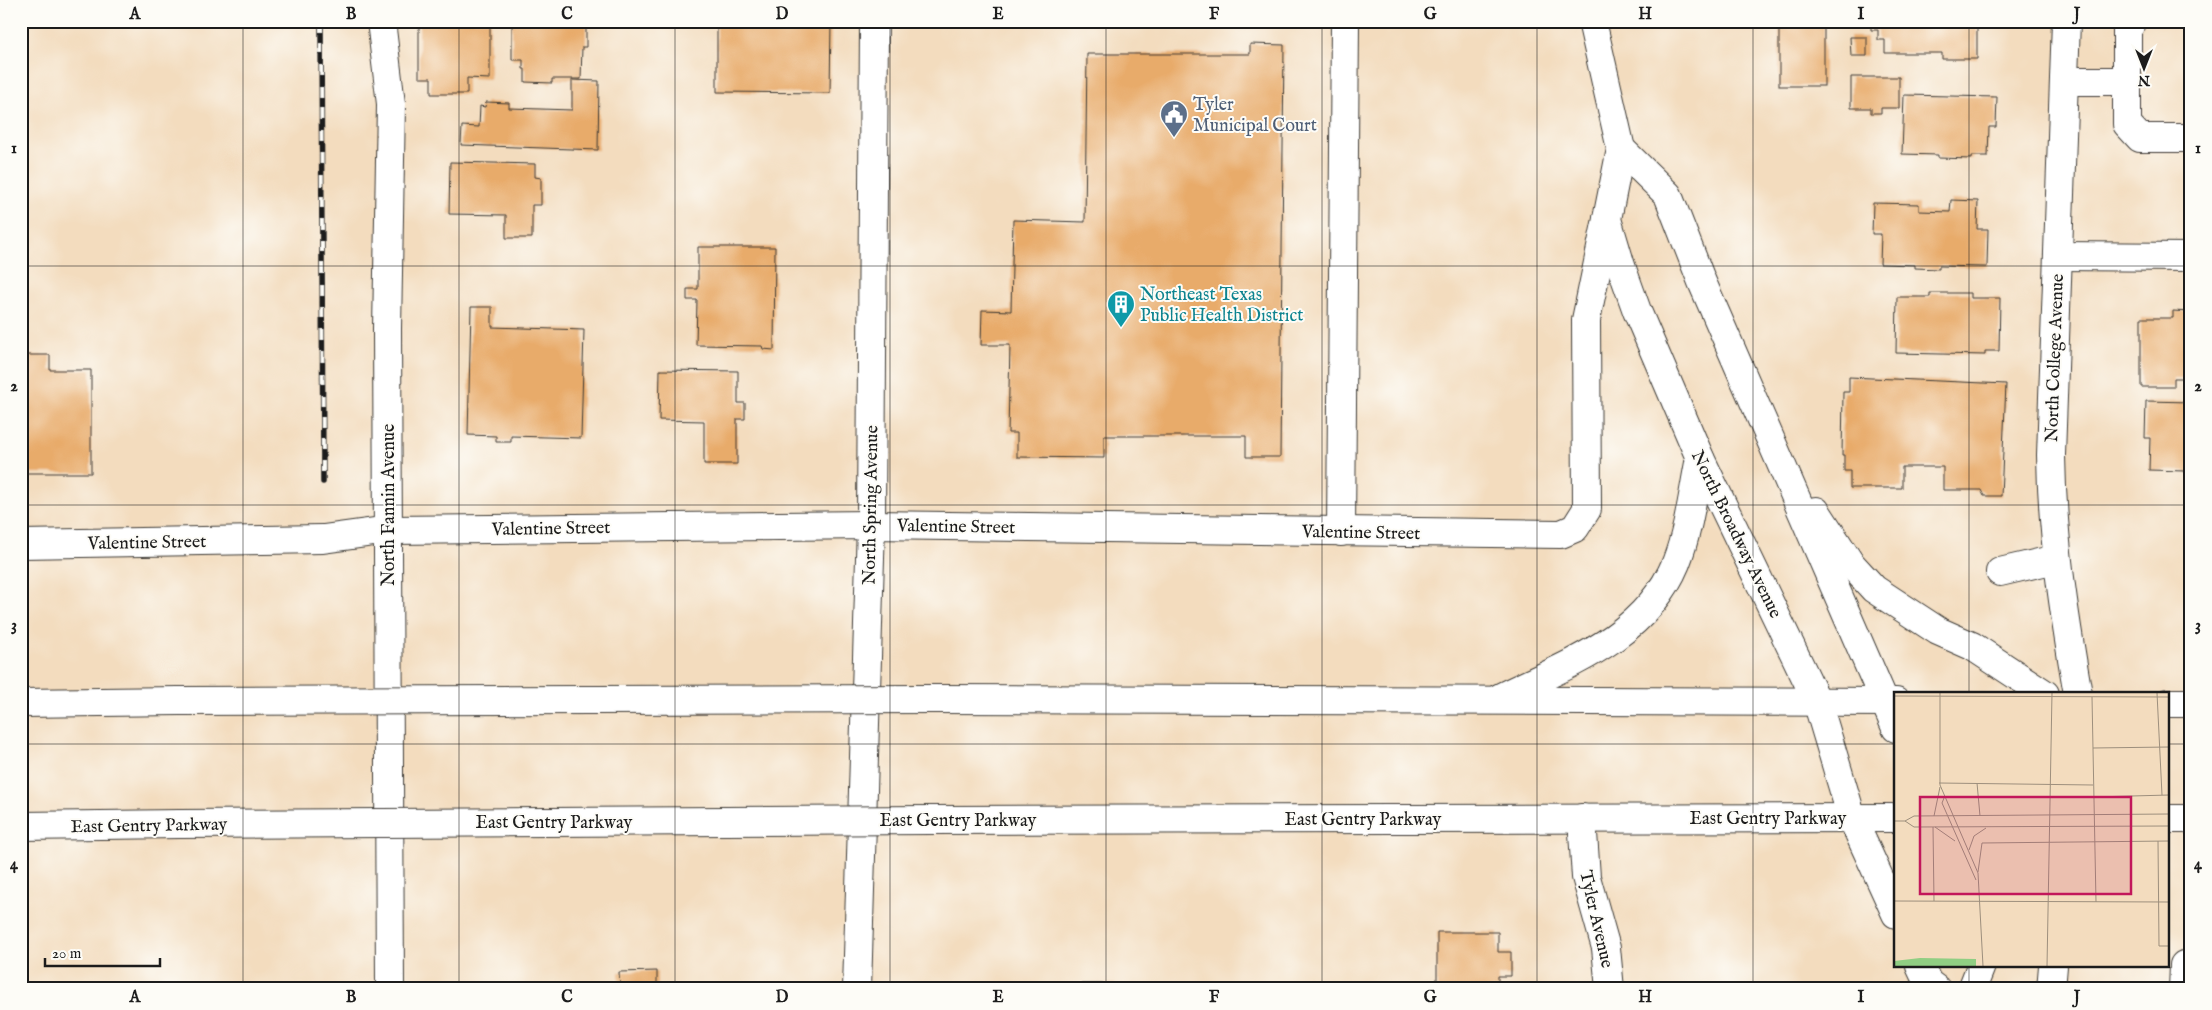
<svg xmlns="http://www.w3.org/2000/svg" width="2212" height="1010" font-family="'IM FELL English',serif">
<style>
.building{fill:#e8ab6b}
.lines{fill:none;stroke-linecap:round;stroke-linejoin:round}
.minor-casing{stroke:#3c3934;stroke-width:30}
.major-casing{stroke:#3c3934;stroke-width:30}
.minor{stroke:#fff;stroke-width:28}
.major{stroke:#fff;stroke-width:28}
.rail-casing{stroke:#1c1c1c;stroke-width:5.5}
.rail{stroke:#fdfcf7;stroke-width:4;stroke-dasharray:11;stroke-linecap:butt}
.major-bridge-casing{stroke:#3c3934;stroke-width:30;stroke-linecap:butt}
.major-bridge{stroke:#fff;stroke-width:28}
.grid{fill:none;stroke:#1c1c1c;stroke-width:1;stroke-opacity:0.55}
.labels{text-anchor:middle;stroke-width:4;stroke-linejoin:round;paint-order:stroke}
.service-label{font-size:18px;fill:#4e5e75;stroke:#fdfcf7;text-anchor:start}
.culture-label{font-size:18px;fill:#0d838f;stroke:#fdfcf7;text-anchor:start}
.street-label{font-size:18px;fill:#1c1c1c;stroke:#fdfcf7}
.inset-road{fill:none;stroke:#9d8f7d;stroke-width:1}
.view{fill:#c2185b;fill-opacity:0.15;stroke:#c2185b;stroke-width:2.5}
.inset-edge{fill:none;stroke:#1c1c1c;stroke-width:2.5}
.neatline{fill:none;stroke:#1c1c1c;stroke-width:2}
.grid-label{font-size:16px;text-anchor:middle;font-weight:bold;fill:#1c1c1c}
</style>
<rect width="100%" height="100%" fill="#fdfcf7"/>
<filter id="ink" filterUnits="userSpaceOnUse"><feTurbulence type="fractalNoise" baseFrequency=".02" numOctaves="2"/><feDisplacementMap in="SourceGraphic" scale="10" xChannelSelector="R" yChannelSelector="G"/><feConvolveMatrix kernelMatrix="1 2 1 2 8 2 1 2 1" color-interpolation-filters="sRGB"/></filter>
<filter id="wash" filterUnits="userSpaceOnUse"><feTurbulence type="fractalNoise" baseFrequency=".0096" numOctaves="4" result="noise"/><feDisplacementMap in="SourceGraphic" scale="20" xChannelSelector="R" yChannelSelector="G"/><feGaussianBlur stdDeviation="1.12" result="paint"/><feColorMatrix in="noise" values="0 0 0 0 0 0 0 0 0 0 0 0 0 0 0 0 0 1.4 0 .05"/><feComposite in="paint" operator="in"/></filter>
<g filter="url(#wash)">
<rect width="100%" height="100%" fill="#f3dcbe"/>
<g id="blocks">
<!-- building -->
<g class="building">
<path d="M 419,21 L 490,21 L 490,79 L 467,78 L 467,94 L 431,94 L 431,78 L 419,78 Z"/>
<path d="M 512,21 L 586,21 L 586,47 L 582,47 L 581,79 L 552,79 L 552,83 L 525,82 L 525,69 L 523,69 L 523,60 L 512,60 Z"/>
<path d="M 717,21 L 831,21 L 830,93 L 717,92 Z"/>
<rect x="1779" y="21" width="45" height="65"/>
<path d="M 1871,21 L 1981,21 L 1981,24 L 1977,24 L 1977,59 L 1942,59 L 1942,53 L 1885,53 L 1885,40 L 1878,40 L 1878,30 L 1871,30 Z"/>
<path d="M 1850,37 L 1867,37 L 1867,56 L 1851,56 Z"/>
<path d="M 1250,44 L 1284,45 L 1280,457 L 1246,457 L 1246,436 L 1104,436 L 1104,458 L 1017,457 L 1017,433 L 1008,433 L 1010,345 L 981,345 L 982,310 L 1011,311 L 1013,220 L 1085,222 L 1087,54 L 1250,54 Z"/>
<path d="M 1851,77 L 1899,77 L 1899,108 L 1881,108 L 1881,113 L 1871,113 L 1871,108 L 1851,108 Z"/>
<path d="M 572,80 L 599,81 L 598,150 L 461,145 L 462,126 L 479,127 L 480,106 L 485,107 L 486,102 L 509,103 L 509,108 L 572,110 Z"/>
<path d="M 1904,95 L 1997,97 L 1996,127 L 1989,127 L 1988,156 L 1972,156 L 1972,159 L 1938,158 L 1938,155 L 1902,154 Z"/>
<path d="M 450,162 L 535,164 L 535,177 L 541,178 L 541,205 L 532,205 L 532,238 L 506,238 L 506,215 L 449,214 Z"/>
<path d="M 1951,200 L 1978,201 L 1977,229 L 1988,229 L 1987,267 L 1939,266 L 1939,269 L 1915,268 L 1915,265 L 1880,264 L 1881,234 L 1872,234 L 1873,203 L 1919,204 L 1919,211 L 1950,212 Z"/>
<path d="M 698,247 L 775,247 L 774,350 L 763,349 L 762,346 L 696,345 L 697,300 L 687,300 L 687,289 L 698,289 Z"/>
<path d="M 1930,293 L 1971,293 L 1971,298 L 2000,298 L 1999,351 L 1985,351 L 1985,355 L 1896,353 L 1897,297 L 1930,297 Z"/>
<path d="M 471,307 L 492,307 L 492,327 L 584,330 L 581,438 L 511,436 L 511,442 L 496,442 L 496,436 L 468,435 Z"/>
<path d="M 2173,311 L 2191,312 L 2191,378 L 2174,378 L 2174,387 L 2141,387 L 2141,318 L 2173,318 Z"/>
<path d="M 21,355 L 50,355 L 50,370 L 91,370 L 91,473 L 21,473 Z"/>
<path d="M 660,370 L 738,371 L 738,403 L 745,403 L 745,419 L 737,419 L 737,464 L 704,464 L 704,421 L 659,420 Z"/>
<path d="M 1849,377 L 2006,384 L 2001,496 L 1984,496 L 1981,490 L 1943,490 L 1943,467 L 1902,467 L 1902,488 L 1850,488 L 1850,471 L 1844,471 L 1844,455 L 1842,455 L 1843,392 L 1849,392 Z"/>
<path d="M 2146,401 L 2191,402 L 2191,473 L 2185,473 L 2185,471 L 2149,470 L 2150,438 L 2145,438 Z"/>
<path d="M 1437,932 L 1498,932 L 1498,952 L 1511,952 L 1511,976 L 1498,976 L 1498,989 L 1437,989 Z"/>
<path d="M 657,971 L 657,989 L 620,989 L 619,972 Z"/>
<path d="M 1076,984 L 1137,984 L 1138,989 L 1076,989 Z"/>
</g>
</g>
</g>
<g filter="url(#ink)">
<use href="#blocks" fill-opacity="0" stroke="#3c3934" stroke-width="1"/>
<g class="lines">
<!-- minor casing -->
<g class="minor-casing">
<g id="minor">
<path d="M 381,21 L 391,104 L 387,329 L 390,989"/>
<path d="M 2066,21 L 2051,455 C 2052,536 2064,614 2078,694"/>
<path d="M 2133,21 L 2127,30 L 2127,124 L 2140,138 L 2191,138"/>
<path d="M 2064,81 L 2126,81"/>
<path d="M 2058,256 L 2191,257"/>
<path d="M 1341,532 L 1345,21"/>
<path d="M 21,544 L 323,539 L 389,530 L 871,525 L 1561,534 L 1575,528 L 1587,509 L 1586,320 L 1607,219"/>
<path d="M 2000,572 L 2056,559"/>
<path d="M 1582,818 L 1586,877 L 1606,948 L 1610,989"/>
<path d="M 857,989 L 871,525 L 874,21"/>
<path d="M 2183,989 L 2184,965 L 2191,965"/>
</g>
</g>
<!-- major casing -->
<g class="major-casing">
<g id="major">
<path d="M 1592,21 L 1621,149 L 1607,219 L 1621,266 L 1637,311 L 1700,458 L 1817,701 L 1852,818 L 1896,914"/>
<path d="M 1621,149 L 1668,195 L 1702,282 L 1896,728"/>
<path d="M 1816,511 L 1850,563 L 1874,589 L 1938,631 L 1972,646 L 2045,694"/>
<path d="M 1499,698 C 1566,665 1645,638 1676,563 C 1689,530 1693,492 1700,458"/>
<path d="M 935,699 L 1896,702"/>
<path d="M 21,703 L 179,701"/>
<path d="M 2168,703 L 2191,703"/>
<path d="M 2168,819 L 2191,819"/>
<path d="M 931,820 L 1896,818"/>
<path d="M 21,826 L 180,824"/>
<path d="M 1920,966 L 1928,983 L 1936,989"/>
<path d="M 1972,989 L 1981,966"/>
<path d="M 2051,989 L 2053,966"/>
</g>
</g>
<!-- minor -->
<use href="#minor" class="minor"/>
<!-- major -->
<use href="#major" class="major"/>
<!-- rail casing -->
<g class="rail-casing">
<path id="rail" d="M 321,21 L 323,482"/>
</g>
<!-- rail -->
<use href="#rail" class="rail"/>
<!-- major-bridge casing -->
<g class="major-bridge-casing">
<g id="major-bridge">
<path d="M 179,701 L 935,699"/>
<path d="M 180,824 L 931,820"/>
</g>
</g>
<!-- major-bridge -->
<use href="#major-bridge" class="major-bridge"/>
</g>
</g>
<!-- grid -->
<path class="grid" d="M 243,21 L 243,989M 459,21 L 459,989M 675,21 L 675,989M 890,21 L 890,989M 1106,21 L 1106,989M 1322,21 L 1322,989M 1537,21 L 1537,989M 1753,21 L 1753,989M 1969,21 L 1969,694M 21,266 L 2191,266M 21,505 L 2191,505M 21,744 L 1896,744M 2168,744 L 2191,744M 1969,966 L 1969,989"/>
<!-- icons -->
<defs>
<g id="civic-pin" transform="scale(1.4375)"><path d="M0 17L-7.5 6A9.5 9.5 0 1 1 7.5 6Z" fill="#5c6f8a" stroke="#fdfcf7"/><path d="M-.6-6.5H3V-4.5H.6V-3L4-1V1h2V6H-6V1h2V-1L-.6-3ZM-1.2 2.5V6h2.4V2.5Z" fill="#fff"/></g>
<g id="building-pin" transform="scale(1.4375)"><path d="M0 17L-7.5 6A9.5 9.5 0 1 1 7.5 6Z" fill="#0f9aa8" stroke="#fdfcf7"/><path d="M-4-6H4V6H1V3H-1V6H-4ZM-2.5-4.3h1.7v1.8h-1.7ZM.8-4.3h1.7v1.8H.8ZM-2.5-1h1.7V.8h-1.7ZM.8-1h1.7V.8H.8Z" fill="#fff"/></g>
</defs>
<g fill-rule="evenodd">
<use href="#civic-pin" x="1174" y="114"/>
<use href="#building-pin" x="1121" y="304"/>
</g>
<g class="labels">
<!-- service labels -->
<g class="service-label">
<text x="1193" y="110">Tyler<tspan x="1193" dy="21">Municipal Court</tspan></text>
</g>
<!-- culture labels -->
<g class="culture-label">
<text x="1140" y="300">Northeast Texas<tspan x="1140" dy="21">Public Health District</tspan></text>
</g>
<!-- street labels -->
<g class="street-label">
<text transform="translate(2054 358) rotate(-88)" y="6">North College Avenue</text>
<text transform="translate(388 505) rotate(-90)" y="6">North Fannin Avenue</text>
<text transform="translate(870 505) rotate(-89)" y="6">North Spring Avenue</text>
<text transform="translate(956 526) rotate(1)" y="6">Valentine Street</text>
<text transform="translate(551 528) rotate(-1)" y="6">Valentine Street</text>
<text transform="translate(1361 532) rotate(1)" y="6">Valentine Street</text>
<text transform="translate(1737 534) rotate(64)" y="6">North Broadway Avenue</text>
<text transform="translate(147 542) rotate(-1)" y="6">Valentine Street</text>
<text x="1768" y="824">East Gentry Parkway</text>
<text x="1363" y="825">East Gentry Parkway</text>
<text x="958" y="826">East Gentry Parkway</text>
<text x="554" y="828">East Gentry Parkway</text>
<text transform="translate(149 825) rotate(-1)" y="6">East Gentry Parkway</text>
<text transform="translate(1597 919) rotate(77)" y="6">Tyler Avenue</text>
</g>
</g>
<!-- overview -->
<g transform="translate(1894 692)">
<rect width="275" height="275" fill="#f3dcbe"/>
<path d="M 26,266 L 82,267 L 82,274 L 0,274 L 0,269 Z" fill="#90ce83"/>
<path class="inset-road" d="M 46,1 L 46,93 L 84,181 L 89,274M 263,1 L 268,103M 0,4 L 275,5M 198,5 L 202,210M 199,56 L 275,55M 45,91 L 199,93M 83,91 L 86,124M 200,105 L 275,103M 50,106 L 48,111 L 82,188M 40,124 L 46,95M 0,129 L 11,129 L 20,135 L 275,134M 11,129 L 20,124 L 275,122M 39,135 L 40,209M 41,135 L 61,149M 264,149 L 265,254 L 275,254M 75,158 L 80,144 L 92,136M 84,180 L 88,151 L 275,149M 0,209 L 275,210M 153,274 L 158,1"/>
<path class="view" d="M 26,105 L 237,105 L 237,202 L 26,202 Z"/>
<rect width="275" height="275" class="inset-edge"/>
</g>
<!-- margin -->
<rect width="2212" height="1010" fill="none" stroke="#fdfcf7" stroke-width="55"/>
<!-- north arrow -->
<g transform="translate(2144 68) rotate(180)" stroke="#fdfcf7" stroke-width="4" paint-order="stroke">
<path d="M0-4L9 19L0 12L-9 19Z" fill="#1c1c1c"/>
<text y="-8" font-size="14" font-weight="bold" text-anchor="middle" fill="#1c1c1c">N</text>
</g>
<!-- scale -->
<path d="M45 958v8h115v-8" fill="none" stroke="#1c1c1c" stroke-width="2.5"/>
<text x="52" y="958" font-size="15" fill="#1c1c1c" stroke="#fdfcf7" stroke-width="4" paint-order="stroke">20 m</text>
<rect x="28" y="28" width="2156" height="954" class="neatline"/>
<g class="grid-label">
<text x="135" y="19">A</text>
<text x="351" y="19">B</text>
<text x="567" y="19">C</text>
<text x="782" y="19">D</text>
<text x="998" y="19">E</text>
<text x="1214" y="19">F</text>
<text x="1430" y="19">G</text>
<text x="1645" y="19">H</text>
<text x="1861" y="19">I</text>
<text x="2077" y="19">J</text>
<text x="14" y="153">1</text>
<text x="2198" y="153">1</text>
<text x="14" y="391">2</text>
<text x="2198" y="391">2</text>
<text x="14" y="630">3</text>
<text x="2198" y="630">3</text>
<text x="14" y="869">4</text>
<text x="2198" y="869">4</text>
<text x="135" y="1002">A</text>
<text x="351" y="1002">B</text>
<text x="567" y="1002">C</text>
<text x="782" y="1002">D</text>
<text x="998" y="1002">E</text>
<text x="1214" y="1002">F</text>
<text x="1430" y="1002">G</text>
<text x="1645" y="1002">H</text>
<text x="1861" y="1002">I</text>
<text x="2077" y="1002">J</text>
</g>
</svg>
